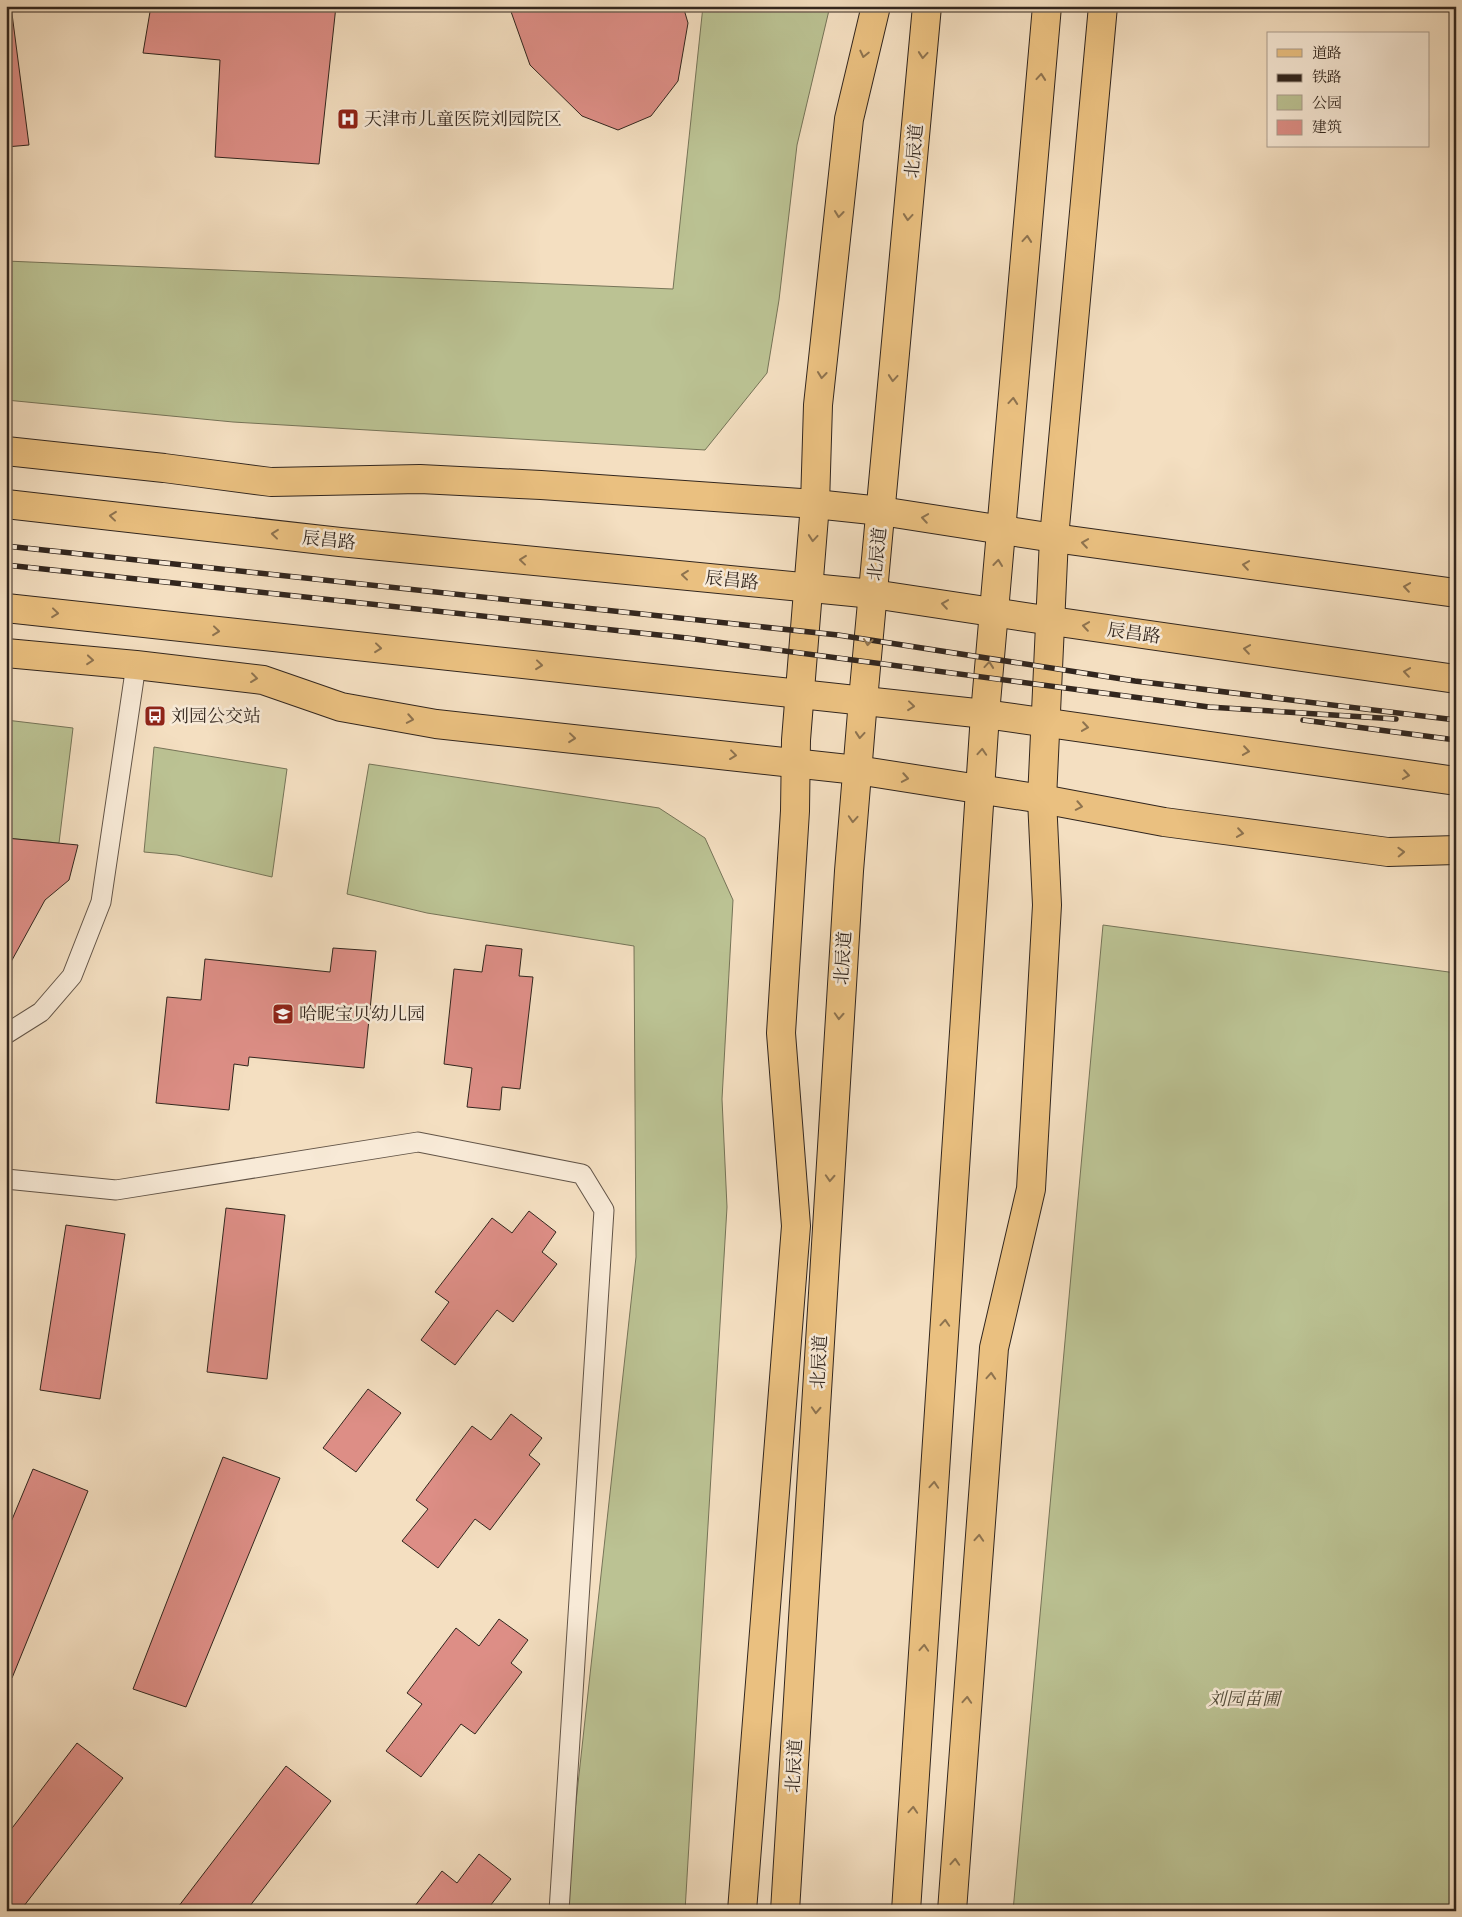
<svg xmlns="http://www.w3.org/2000/svg" width="1462" height="1917" font-family="'Sorts Mill Goudy','Noto Serif SC',serif">
<style>
.green{fill:#bbc293;stroke:#767458}
.building{fill:#dd8e86;stroke:#32261e}
.lines{fill:none;stroke-linecap:round;stroke-linejoin:round}
.lane-casing{stroke:#625447;stroke-width:21}
.primary-casing{stroke:#32261e;stroke-width:30}
.lane{stroke:#f8ead7;stroke-width:19}
.primary{stroke:#eac080;stroke-width:28}
.rail-casing{stroke:#32261e;stroke-width:5.5}
.rail{stroke:#f8ead7;stroke-width:4;stroke-dasharray:11;stroke-linecap:butt}
.oneway{stroke:#8e734f}
.labels{text-anchor:middle;stroke-width:5;stroke-linejoin:round;paint-order:stroke}
.poi-label{font-size:18px;fill:#32261e;stroke:#f8ead7;text-anchor:start}
.street-label{font-size:18px;fill:#32261e;stroke:#f8ead7}
.park-label{font-size:18px;font-style:italic;fill:#544d3b;stroke:#f8ead7}
</style>
<rect width="100%" height="100%" fill="#f4dfc1"/>
<filter id="stains"><feTurbulence type="fractalNoise" baseFrequency=".004" numOctaves="4"/><feColorMatrix values="0 0 0 0 .2 0 0 0 0 .09 0 0 0 0 .02 0 0 0 .5 -.17"/></filter>
<radialGradient id="worn" r=".72"><stop offset=".6" stop-color="#630" stop-opacity="0"/><stop offset="1" stop-color="#630" stop-opacity=".3"/></radialGradient>
<!-- green -->
<g class="green">
<path d="M 703,6 L 830,6 L 797,145 L 779,300 L 767,373 L 705,450 L 233,422 L 6,400 L 6,261 L 673,289 Z"/>
<path d="M 6,720 L 73,728 L 59,843 L 6,838 Z"/>
<path d="M 154,747 L 287,769 L 272,877 L 177,855 L 144,852 Z"/>
<path d="M 369,764 L 659,808 L 705,838 L 733,900 L 722,1099 L 727,1207 L 685,1911 L 564,1911 L 636,1257 L 634,946 L 427,913 L 347,894 Z"/>
<path d="M 1103,925 L 1456,973 L 1456,1911 L 1013,1911 Z"/>
</g>
<!-- building -->
<g class="building">
<path d="M 6,6 L 11,6 L 29,145 L 6,147 Z"/>
<path d="M 151,6 L 336,6 L 319,164 L 215,157 L 220,60 L 143,53 Z"/>
<path d="M 509,6 L 683,6 L 688,23 L 678,81 L 651,116 L 618,130 L 582,116 L 530,65 Z"/>
<path d="M 6,838 L 78,845 L 69,880 L 45,900 L 6,971 Z"/>
<path d="M 486,945 L 522,949 L 519,976 L 533,977 L 520,1089 L 502,1087 L 500,1110 L 467,1107 L 472,1068 L 444,1064 L 454,969 L 482,972 Z"/>
<path d="M 333,948 L 376,951 L 364,1068 L 249,1057 L 248,1066 L 234,1064 L 229,1110 L 156,1103 L 167,997 L 201,1000 L 205,959 L 330,972 Z"/>
<path d="M 226,1208 L 285,1215 L 267,1379 L 207,1372 Z"/>
<path d="M 529,1211 L 556,1232 L 542,1252 L 557,1264 L 513,1322 L 497,1310 L 455,1365 L 421,1340 L 449,1302 L 435,1292 L 492,1218 L 512,1233 Z"/>
<path d="M 66,1225 L 125,1234 L 100,1399 L 40,1390 Z"/>
<path d="M 368,1389 L 401,1413 L 356,1472 L 323,1448 Z"/>
<path d="M 511,1414 L 542,1438 L 529,1455 L 540,1464 L 490,1530 L 475,1519 L 438,1568 L 402,1541 L 428,1509 L 416,1500 L 472,1426 L 491,1440 Z"/>
<path d="M 223,1457 L 280,1478 L 186,1707 L 133,1689 Z"/>
<path d="M 33,1469 L 88,1491 L 12,1678 L 6,1676 L 6,1534 Z"/>
<path d="M 499,1619 L 528,1640 L 511,1663 L 522,1672 L 475,1734 L 461,1724 L 421,1777 L 386,1751 L 422,1704 L 407,1693 L 456,1628 L 479,1646 Z"/>
<path d="M 77,1743 L 123,1778 L 20,1911 L 6,1911 L 6,1836 Z"/>
<path d="M 286,1766 L 331,1801 L 246,1911 L 175,1911 Z"/>
<path d="M 479,1854 L 511,1879 L 490,1906 L 496,1911 L 411,1911 L 442,1871 L 457,1883 Z"/>
</g>
<g class="lines">
<!-- lane casing -->
<g class="lane-casing">
<g id="lane">
<path d="M 6,1034 L 41,1012 L 72,976 L 101,902 L 136,665"/>
<path d="M 6,1179 L 116,1190 L 418,1142 L 582,1174 L 604,1210 L 559,1911"/>
</g>
</g>
<!-- primary casing -->
<g class="primary-casing">
<g id="primary">
<path d="M 6,451 L 164,468 L 271,482 L 420,479 L 541,485 L 815,504 L 881,511 L 1054,538 L 1456,593"/>
<path d="M 6,504 L 340,542 L 873,594 L 1052,621 L 1456,679"/>
<path d="M 6,608 L 985,714 L 1456,781"/>
<path d="M 6,653 L 136,665 L 263,680 L 341,707 L 436,724 L 857,770 L 1042,799 L 1164,822 L 1388,852 L 1456,850"/>
<path d="M 742,1911 L 796,1226 L 781,1033 L 795,811 L 796,740 L 815,504 L 818,405 L 849,119 L 876,6"/>
<path d="M 785,1911 L 849,871 L 863,700 L 927,6"/>
<path d="M 906,1911 L 985,714 L 1047,6"/>
<path d="M 952,1911 L 994,1348 L 1031,1189 L 1047,905 L 1042,799 L 1054,538 L 1103,6"/>
</g>
</g>
<!-- lane -->
<use href="#lane" class="lane"/>
<!-- primary -->
<use href="#primary" class="primary"/>
<!-- rail casing -->
<g class="rail-casing">
<g id="rail">
<path d="M 6,546 L 838,635 L 1135,681 L 1456,720"/>
<path d="M 6,565 L 687,638 L 1209,707 L 1396,719"/>
<path d="M 1303,720 L 1456,740"/>
</g>
</g>
<!-- rail -->
<use href="#rail" class="rail"/>
</g>
<!-- one-way arrows -->
<defs><path id="oneway-chevron" d="M-2-3.5L2.5 0L-2 3.5" fill="none" stroke-width="1.6" stroke-linecap="round" stroke-linejoin="round" transform="scale(1.25)"/></defs>
<g class="oneway">
<use href="#oneway-chevron" transform="translate(864 54) rotate(103)"/>
<use href="#oneway-chevron" transform="translate(923 55) rotate(95)"/>
<use href="#oneway-chevron" transform="translate(1041 77) rotate(-85)"/>
<use href="#oneway-chevron" transform="translate(839 214) rotate(96)"/>
<use href="#oneway-chevron" transform="translate(908 217) rotate(95)"/>
<use href="#oneway-chevron" transform="translate(1027 239) rotate(-85)"/>
<use href="#oneway-chevron" transform="translate(822 375) rotate(96)"/>
<use href="#oneway-chevron" transform="translate(893 378) rotate(95)"/>
<use href="#oneway-chevron" transform="translate(1013 401) rotate(-85)"/>
<use href="#oneway-chevron" transform="translate(113 516) rotate(-174)"/>
<use href="#oneway-chevron" transform="translate(925 518) rotate(-171)"/>
<use href="#oneway-chevron" transform="translate(275 534) rotate(-174)"/>
<use href="#oneway-chevron" transform="translate(813 538) rotate(95)"/>
<use href="#oneway-chevron" transform="translate(1085 543) rotate(-172)"/>
<use href="#oneway-chevron" transform="translate(523 560) rotate(-174)"/>
<use href="#oneway-chevron" transform="translate(998 563) rotate(-84)"/>
<use href="#oneway-chevron" transform="translate(1246 565) rotate(-172)"/>
<use href="#oneway-chevron" transform="translate(685 575) rotate(-174)"/>
<use href="#oneway-chevron" transform="translate(1407 587) rotate(-172)"/>
<use href="#oneway-chevron" transform="translate(945 604) rotate(-172)"/>
<use href="#oneway-chevron" transform="translate(55 613) rotate(6)"/>
<use href="#oneway-chevron" transform="translate(1086 626) rotate(-172)"/>
<use href="#oneway-chevron" transform="translate(216 631) rotate(6)"/>
<use href="#oneway-chevron" transform="translate(868 642) rotate(96)"/>
<use href="#oneway-chevron" transform="translate(378 648) rotate(6)"/>
<use href="#oneway-chevron" transform="translate(1247 649) rotate(-172)"/>
<use href="#oneway-chevron" transform="translate(90 660) rotate(5)"/>
<use href="#oneway-chevron" transform="translate(539 665) rotate(6)"/>
<use href="#oneway-chevron" transform="translate(989 665) rotate(-85)"/>
<use href="#oneway-chevron" transform="translate(1407 672) rotate(-172)"/>
<use href="#oneway-chevron" transform="translate(254 678) rotate(7)"/>
<use href="#oneway-chevron" transform="translate(911 706) rotate(6)"/>
<use href="#oneway-chevron" transform="translate(410 719) rotate(10)"/>
<use href="#oneway-chevron" transform="translate(1085 727) rotate(8)"/>
<use href="#oneway-chevron" transform="translate(860 735) rotate(95)"/>
<use href="#oneway-chevron" transform="translate(572 738) rotate(6)"/>
<use href="#oneway-chevron" transform="translate(1246 751) rotate(8)"/>
<use href="#oneway-chevron" transform="translate(982 752) rotate(-86)"/>
<use href="#oneway-chevron" transform="translate(733 755) rotate(7)"/>
<use href="#oneway-chevron" transform="translate(1406 775) rotate(8)"/>
<use href="#oneway-chevron" transform="translate(905 778) rotate(10)"/>
<use href="#oneway-chevron" transform="translate(1079 806) rotate(11)"/>
<use href="#oneway-chevron" transform="translate(853 819) rotate(94)"/>
<use href="#oneway-chevron" transform="translate(1240 833) rotate(8)"/>
<use href="#oneway-chevron" transform="translate(1401 852) rotate(-2)"/>
<use href="#oneway-chevron" transform="translate(839 1016) rotate(93)"/>
<use href="#oneway-chevron" transform="translate(830 1178) rotate(93)"/>
<use href="#oneway-chevron" transform="translate(945 1323) rotate(-86)"/>
<use href="#oneway-chevron" transform="translate(991 1376) rotate(-86)"/>
<use href="#oneway-chevron" transform="translate(816 1410) rotate(93)"/>
<use href="#oneway-chevron" transform="translate(934 1485) rotate(-86)"/>
<use href="#oneway-chevron" transform="translate(979 1538) rotate(-86)"/>
<use href="#oneway-chevron" transform="translate(924 1648) rotate(-86)"/>
<use href="#oneway-chevron" transform="translate(967 1700) rotate(-86)"/>
<use href="#oneway-chevron" transform="translate(913 1810) rotate(-86)"/>
<use href="#oneway-chevron" transform="translate(955 1862) rotate(-86)"/>
</g>
<!-- icons -->
<defs>
<g id="hospital-square" transform="scale(1.125)"><rect x="-9" y="-9" width="18" height="18" rx="4" fill="#8f2418" stroke="#f8ead7"/><path d="M-5-5h3v3.5h4V-5h3V5h-3V1.5h-4V5h-3Z" fill="#fff"/></g>
<g id="bus-square" transform="scale(1.125)"><rect x="-9" y="-9" width="18" height="18" rx="4" fill="#8f2418" stroke="#f8ead7"/><path d="M-5-6H5V4H4V6H2V4H-2V6H-4V4H-5ZM-3.5-4V0h7V-4ZM-3.5 1.2v1.5H-2V1.2ZM2 1.2v1.5H3.5V1.2Z" fill="#fff"/></g>
<g id="school-square" transform="scale(1.125)"><rect x="-9" y="-9" width="18" height="18" rx="4" fill="#8f2418" stroke="#f8ead7"/><path d="M0-5L7-2L0 1L-7-2ZM-4 1L0 2.5L4 1V4Q0 6-4 4Z" fill="#fff"/></g>
</defs>
<g fill-rule="evenodd">
<use href="#hospital-square" x="348" y="119"/>
<use href="#bus-square" x="155" y="716"/>
<use href="#school-square" x="283" y="1014"/>
</g>
<g class="labels">
<!-- poi labels -->
<g class="poi-label">
<text x="364" y="125">天津市儿童医院刘园院区</text>
<text x="171" y="722">刘园公交站</text>
<text x="299" y="1020">哈昵宝贝幼儿园</text>
</g>
<!-- street labels -->
<g class="street-label">
<text transform="translate(914 151) rotate(-85)" y="6">北辰道</text>
<text transform="translate(329 540) rotate(6)" y="6">辰昌路</text>
<text transform="translate(877 554) rotate(-84)" y="6">北辰道</text>
<text transform="translate(732 580) rotate(6)" y="6">辰昌路</text>
<text transform="translate(1134 633) rotate(8)" y="6">辰昌路</text>
<text transform="translate(843 958) rotate(-86)" y="6">北辰道</text>
<text transform="translate(819 1362) rotate(-87)" y="6">北辰道</text>
<text transform="translate(794 1766) rotate(-87)" y="6">北辰道</text>
</g>
<!-- park labels -->
<g class="park-label">
<text x="1244" y="1705">刘园苗圃</text>
</g>
</g>
<!-- margin -->
<rect width="1462" height="1917" fill="none" stroke="#f4dfc1" stroke-width="25"/>
<rect x="8" y="8" width="1447" height="1902" fill="none" stroke="#32261e" stroke-width="2.5"/>
<rect x="12" y="12" width="1437" height="1892" fill="none" stroke="#32261e"/>
<!-- legend -->
<rect x="1267" y="32" width="162" height="115" fill="#f8ead7" stroke="#a99c8d"/>
<rect x="1277" y="49" width="25" height="8" fill="#eac080" stroke="#a99c8d"/>
<text x="1312" y="58" font-size="15" fill="#32261e">道路</text>
<rect x="1277" y="74" width="25" height="8" fill="#32261e" stroke="#a99c8d"/>
<text x="1312" y="82" font-size="15" fill="#32261e">铁路</text>
<rect x="1277" y="95" width="25" height="15" fill="#bbc293" stroke="#a99c8d"/>
<text x="1312" y="108" font-size="15" fill="#32261e">公园</text>
<rect x="1277" y="120" width="25" height="15" fill="#dd8e86" stroke="#a99c8d"/>
<text x="1312" y="132" font-size="15" fill="#32261e">建筑</text>
<rect width="100%" height="100%" filter="url(#stains)"/>
<rect width="100%" height="100%" fill="url(#worn)"/>
</svg>
